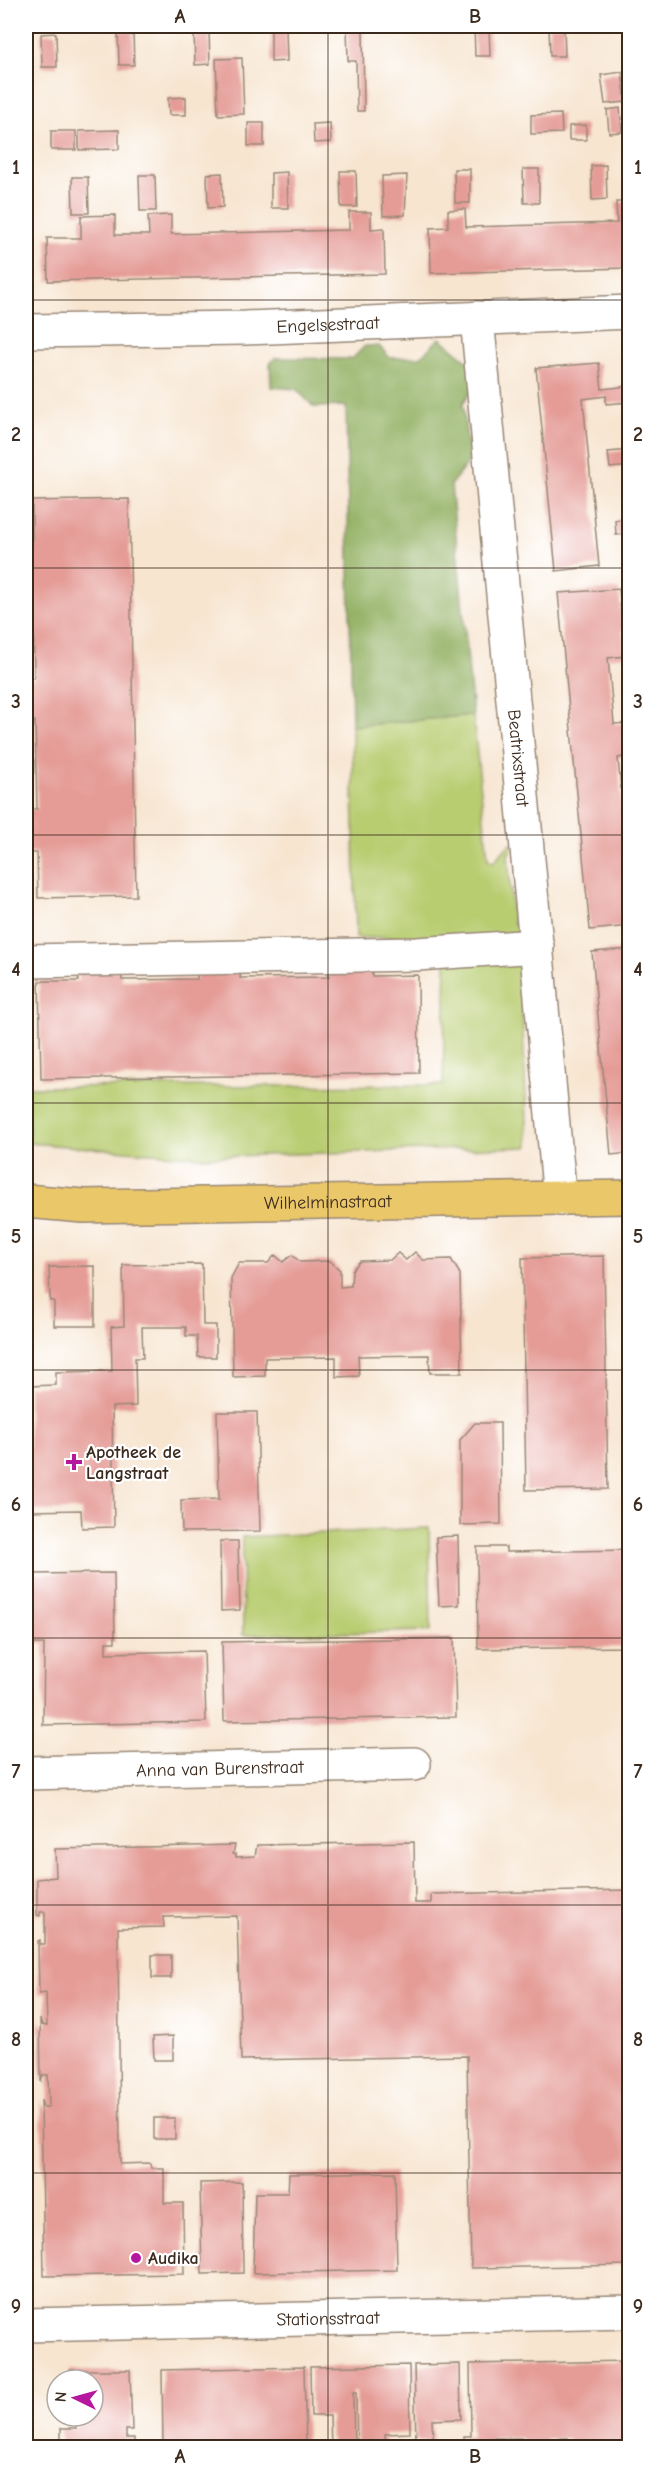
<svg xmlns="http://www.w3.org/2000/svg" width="655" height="2473" font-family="'Comic Neue',sans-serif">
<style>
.green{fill:#b8cc70;stroke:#7a7b47;stroke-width:1.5}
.forest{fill:#92b062;stroke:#666d40;stroke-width:1.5}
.building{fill:#e59c97}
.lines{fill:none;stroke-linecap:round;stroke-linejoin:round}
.minor-casing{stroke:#987;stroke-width:36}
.major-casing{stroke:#987;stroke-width:36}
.minor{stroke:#fff;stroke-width:33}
.major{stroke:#eac769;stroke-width:33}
.grid{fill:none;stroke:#3b2a1e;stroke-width:1.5;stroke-opacity:0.55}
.poi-dot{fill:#b5179e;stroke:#fff;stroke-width:2}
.labels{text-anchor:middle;stroke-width:4.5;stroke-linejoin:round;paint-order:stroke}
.street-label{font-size:18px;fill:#3b2a1e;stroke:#fff}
.poi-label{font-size:18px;font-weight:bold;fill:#3b2a1e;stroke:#fff;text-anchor:start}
.neatline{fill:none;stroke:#3b2a1e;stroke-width:2}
.grid-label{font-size:20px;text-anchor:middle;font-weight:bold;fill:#3b2a1e}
</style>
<rect width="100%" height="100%" fill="#fff"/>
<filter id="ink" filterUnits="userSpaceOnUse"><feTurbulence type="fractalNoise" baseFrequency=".0167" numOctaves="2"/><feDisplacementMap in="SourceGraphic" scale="12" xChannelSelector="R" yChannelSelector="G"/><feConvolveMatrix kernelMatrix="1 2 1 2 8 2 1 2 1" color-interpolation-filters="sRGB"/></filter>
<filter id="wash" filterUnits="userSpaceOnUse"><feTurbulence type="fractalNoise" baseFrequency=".008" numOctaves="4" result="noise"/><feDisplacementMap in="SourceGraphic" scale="24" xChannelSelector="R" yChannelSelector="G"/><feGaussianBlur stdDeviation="1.35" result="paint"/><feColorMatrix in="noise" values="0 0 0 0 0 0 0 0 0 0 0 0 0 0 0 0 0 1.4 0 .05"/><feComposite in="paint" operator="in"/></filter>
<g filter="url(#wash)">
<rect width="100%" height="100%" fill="#f7e5d0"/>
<!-- green -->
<g class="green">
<path d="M 473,715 L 488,859 L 493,862 L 510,844 L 512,844 L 513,847 L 508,855 L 513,923 L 524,932 L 417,951 L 416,937 L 356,938 L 352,726 Z"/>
<path d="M 520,958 L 528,1147 L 200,1157 L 29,1143 L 27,1087 L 443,1085 L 446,961 Z"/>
<path d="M 429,1528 L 431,1631 L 243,1635 L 242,1537 Z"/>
</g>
<!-- forest -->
<path class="forest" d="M 440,338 L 469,362 L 473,389 L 463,403 L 467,441 L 474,446 L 475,454 L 451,484 L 473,715 L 352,726 L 346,406 L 314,407 L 296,389 L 271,387 L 270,364 L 275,358 L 352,359 L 365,346 L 379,346 L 390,358 L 420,357 Z"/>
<g id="blocks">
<!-- building -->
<g class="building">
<path d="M 376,26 L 414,26 L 414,30 L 376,31 Z"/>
<path d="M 474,26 L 489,26 L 490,56 L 475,56 Z"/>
<path d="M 549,26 L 564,26 L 565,56 L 550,56 Z"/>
<path d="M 347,27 L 363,27 L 364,111 L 357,111 L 356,61 L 348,61 Z"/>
<path d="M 271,28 L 286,28 L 287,61 L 271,62 Z"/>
<path d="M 209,30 L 210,64 L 195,65 L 194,31 Z"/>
<path d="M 118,31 L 133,31 L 134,65 L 119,65 Z"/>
<path d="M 56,33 L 57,67 L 42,67 L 41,34 Z"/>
<path d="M 626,57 L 630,57 L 630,81 L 625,81 Z"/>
<path d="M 242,58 L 244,114 L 218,115 L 216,59 Z"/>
<path d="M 622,72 L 626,102 L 605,104 L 601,75 Z"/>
<path d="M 186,97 L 186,115 L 169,115 L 168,98 Z"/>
<path d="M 620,108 L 622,132 L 609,133 L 607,110 Z"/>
<path d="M 561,114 L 562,133 L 531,134 L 531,115 Z"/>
<rect x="248" y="123" width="16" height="23"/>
<path d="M 330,123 L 331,142 L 314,143 L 313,124 Z"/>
<path d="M 586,125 L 586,140 L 569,140 L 569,126 Z"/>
<path d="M 119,130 L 119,149 L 79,150 L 79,131 Z"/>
<rect x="51" y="131" width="25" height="19"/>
<path d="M 606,165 L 607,199 L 592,200 L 591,166 Z"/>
<path d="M 454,169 L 470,169 L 470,203 L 455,203 Z"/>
<path d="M 523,169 L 539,169 L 539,203 L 524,203 Z"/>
<rect x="26" y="170" width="3" height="67"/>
<path d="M 340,171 L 356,171 L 357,207 L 341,207 Z"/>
<path d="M 287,172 L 288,208 L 271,208 L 271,173 Z"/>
<path d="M 222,173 L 223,207 L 208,208 L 207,174 Z"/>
<path d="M 139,175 L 155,175 L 156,211 L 140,211 Z"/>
<path d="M 407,175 L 405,215 L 383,216 L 382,176 Z"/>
<path d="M 72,177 L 88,177 L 89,213 L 73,213 Z"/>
<path d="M 616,202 L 630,202 L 630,268 L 431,273 L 430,228 L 448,227 L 448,210 L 465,209 L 466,227 L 617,223 Z"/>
<path d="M 349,212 L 371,212 L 371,229 L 384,228 L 385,274 L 48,281 L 47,238 L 81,238 L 81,216 L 115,215 L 115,235 L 149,235 L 148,216 L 171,215 L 171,234 L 349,230 Z"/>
<path d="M 26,247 L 29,247 L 30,293 L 26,293 Z"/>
<path d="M 599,363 L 602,389 L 630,386 L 630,402 L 606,404 L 606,396 L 583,399 L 599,566 L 556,571 L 536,368 Z"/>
<path d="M 630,450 L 630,466 L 610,468 L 608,452 Z"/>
<path d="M 129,499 L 136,896 L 38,898 L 37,853 L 28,853 L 27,809 L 37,809 L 35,721 L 26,721 L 26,678 L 34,678 L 33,589 L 26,589 L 26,546 L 32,546 L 32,501 Z"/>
<path d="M 630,518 L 630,534 L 616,535 L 615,520 Z"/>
<path d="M 619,589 L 625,656 L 608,658 L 614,724 L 630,723 L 630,756 L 618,758 L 630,886 L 630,926 L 590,930 L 558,593 Z"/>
<path d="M 630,949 L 630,1153 L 611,1155 L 592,952 Z"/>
<path d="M 372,967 L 372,976 L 418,975 L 419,1073 L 41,1079 L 39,981 L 79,981 L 78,972 L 121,971 L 122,980 L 197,979 L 197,970 L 241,969 L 240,978 L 329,977 L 329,968 Z"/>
<path d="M 415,1252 L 423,1260 L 451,1259 L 460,1274 L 462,1373 L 430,1373 L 429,1355 L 358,1356 L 359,1376 L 336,1377 L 336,1357 L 265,1358 L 265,1376 L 233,1377 L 231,1278 L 239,1263 L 268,1263 L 275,1255 L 283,1262 L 292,1255 L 300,1262 L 330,1261 L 340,1270 L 340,1287 L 351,1286 L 352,1270 L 360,1261 L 390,1260 L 398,1253 L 406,1260 Z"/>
<path d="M 604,1256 L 608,1489 L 526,1490 L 522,1258 Z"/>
<path d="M 202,1264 L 203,1325 L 216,1325 L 216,1357 L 198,1357 L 197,1336 L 186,1336 L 186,1327 L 142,1327 L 143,1358 L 135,1358 L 136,1406 L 112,1407 L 114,1527 L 82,1528 L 81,1510 L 30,1511 L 28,1386 L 56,1385 L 56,1372 L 112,1371 L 111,1327 L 124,1326 L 123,1265 Z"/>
<path d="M 95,1266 L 95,1326 L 54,1326 L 54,1301 L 50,1301 L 49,1267 Z"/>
<path d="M 217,1412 L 257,1412 L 260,1531 L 182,1532 L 181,1500 L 219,1499 Z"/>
<path d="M 475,1423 L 500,1423 L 501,1524 L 460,1525 L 460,1440 Z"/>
<path d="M 458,1536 L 459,1605 L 439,1606 L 436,1537 Z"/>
<path d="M 220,1541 L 238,1541 L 240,1610 L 221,1611 Z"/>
<path d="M 477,1547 L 506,1547 L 506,1552 L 630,1550 L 630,1647 L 478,1649 Z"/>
<path d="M 114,1573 L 115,1642 L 106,1642 L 106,1653 L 204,1651 L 206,1722 L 43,1725 L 44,1644 L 32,1644 L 31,1574 Z"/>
<path d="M 454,1638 L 456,1717 L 224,1721 L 222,1642 Z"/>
<path d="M 414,1842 L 415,1903 L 431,1903 L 431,1894 L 630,1890 L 630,2265 L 471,2268 L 467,2056 L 241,2060 L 237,1916 L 163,1917 L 164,1927 L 118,1928 L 120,2161 L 120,2164 L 150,2163 L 151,2168 L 164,2168 L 164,2203 L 183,2203 L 184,2274 L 44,2276 L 41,2100 L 43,2107 L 49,2107 L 48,2075 L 43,2075 L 41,2082 L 40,2019 L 42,2025 L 47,2026 L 46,1993 L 39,1994 L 38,1941 L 40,1940 L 40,1944 L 45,1944 L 45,1912 L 40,1912 L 40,1916 L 37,1915 L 37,1879 L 56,1877 L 55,1849 L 235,1845 L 233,1854 L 236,1854 L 236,1857 L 255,1856 L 257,1845 Z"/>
<rect x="152" y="1955" width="19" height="23"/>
<path d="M 173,2036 L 173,2060 L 154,2060 L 153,2037 Z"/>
<rect x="154" y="2118" width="21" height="21"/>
<path d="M 395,2172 L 397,2270 L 253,2273 L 255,2193 L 288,2193 L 289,2174 Z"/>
<path d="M 242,2182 L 243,2273 L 202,2274 L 200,2183 Z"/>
<path d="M 630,2361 L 630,2448 L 569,2448 L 568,2438 L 546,2439 L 546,2448 L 522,2448 L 522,2438 L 492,2438 L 492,2448 L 464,2448 L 464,2436 L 471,2436 L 470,2364 Z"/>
<path d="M 460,2364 L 461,2419 L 432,2420 L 433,2441 L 416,2441 L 414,2365 Z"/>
<path d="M 409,2365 L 410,2433 L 385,2434 L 386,2448 L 357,2448 L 356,2392 L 353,2392 L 354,2448 L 331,2448 L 330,2416 L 311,2416 L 310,2367 Z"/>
<path d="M 304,2367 L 306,2448 L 163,2448 L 162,2370 Z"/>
<path d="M 70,2370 L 130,2370 L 132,2430 L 126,2430 L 126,2438 L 134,2438 L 134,2448 L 61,2448 L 61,2428 L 76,2428 L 75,2416 L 93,2416 L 93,2380 L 70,2380 Z"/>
</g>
</g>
</g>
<g filter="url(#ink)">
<use href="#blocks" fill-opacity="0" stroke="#987" stroke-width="1.5"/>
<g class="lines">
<!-- minor casing -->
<g class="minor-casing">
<g id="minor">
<path id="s1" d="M 477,318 L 560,1199"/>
<path id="s2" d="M 26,331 L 245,328 L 630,312"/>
<path d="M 26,961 L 417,954 L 537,946"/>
<path id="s3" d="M 26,1773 L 414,1764"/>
<path id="s4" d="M 26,2325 L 630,2312"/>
</g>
</g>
<!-- major casing -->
<g class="major-casing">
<g id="major">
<path id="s5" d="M 26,1201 L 83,1206 L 630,1197"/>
</g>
</g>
<!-- minor -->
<use href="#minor" class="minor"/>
<!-- major -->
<use href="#major" class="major"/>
</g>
</g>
<!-- grid -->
<path class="grid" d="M 328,26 L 328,2448M 26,300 L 630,300M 26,568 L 630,568M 26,835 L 630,835M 26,1103 L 630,1103M 26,1370 L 630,1370M 26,1638 L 630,1638M 26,1905 L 630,1905M 26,2173 L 630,2173"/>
<!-- markers -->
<g class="poi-dot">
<path d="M71 1453h6v6h6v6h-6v6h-6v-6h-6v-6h6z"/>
<circle cx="136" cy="2258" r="6"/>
</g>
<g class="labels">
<!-- street labels -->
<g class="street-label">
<text dy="6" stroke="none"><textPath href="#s2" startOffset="302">Engelsestraat</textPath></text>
<text dy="6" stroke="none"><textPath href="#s1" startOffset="442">Beatrixstraat</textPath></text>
<text dy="6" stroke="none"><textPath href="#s5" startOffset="302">Wilhelminastraat</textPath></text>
<text dy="6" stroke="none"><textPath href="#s3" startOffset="194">Anna van Burenstraat</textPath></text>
<text dy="6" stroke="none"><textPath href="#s4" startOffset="302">Stationsstraat</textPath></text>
</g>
<!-- poi labels -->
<g class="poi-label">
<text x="86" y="1458">Apotheek de<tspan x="86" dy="21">Langstraat</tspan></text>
<text x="148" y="2264">Audika</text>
</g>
</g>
<!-- margin -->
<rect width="655" height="2473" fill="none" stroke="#fff" stroke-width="66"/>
<!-- north arrow -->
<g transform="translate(75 2398) rotate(275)"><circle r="28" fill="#ffffff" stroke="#b1aaa5" stroke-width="1.5"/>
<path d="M0-4.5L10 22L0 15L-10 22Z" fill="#b5179e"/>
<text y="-9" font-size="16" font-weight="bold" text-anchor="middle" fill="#3b2a1e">N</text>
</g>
<rect x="33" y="33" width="589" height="2407" class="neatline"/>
<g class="grid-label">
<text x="180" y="23">A</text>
<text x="475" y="23">B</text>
<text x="16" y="174">1</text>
<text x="638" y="174">1</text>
<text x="16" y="441">2</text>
<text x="638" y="441">2</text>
<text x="16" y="708">3</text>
<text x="638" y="708">3</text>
<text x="16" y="976">4</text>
<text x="638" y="976">4</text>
<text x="16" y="1243">5</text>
<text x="638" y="1243">5</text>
<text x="16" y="1511">6</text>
<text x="638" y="1511">6</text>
<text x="16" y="1778">7</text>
<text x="638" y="1778">7</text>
<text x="16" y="2046">8</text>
<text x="638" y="2046">8</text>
<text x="16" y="2313">9</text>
<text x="638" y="2313">9</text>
<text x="180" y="2463">A</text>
<text x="475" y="2463">B</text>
</g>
</svg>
